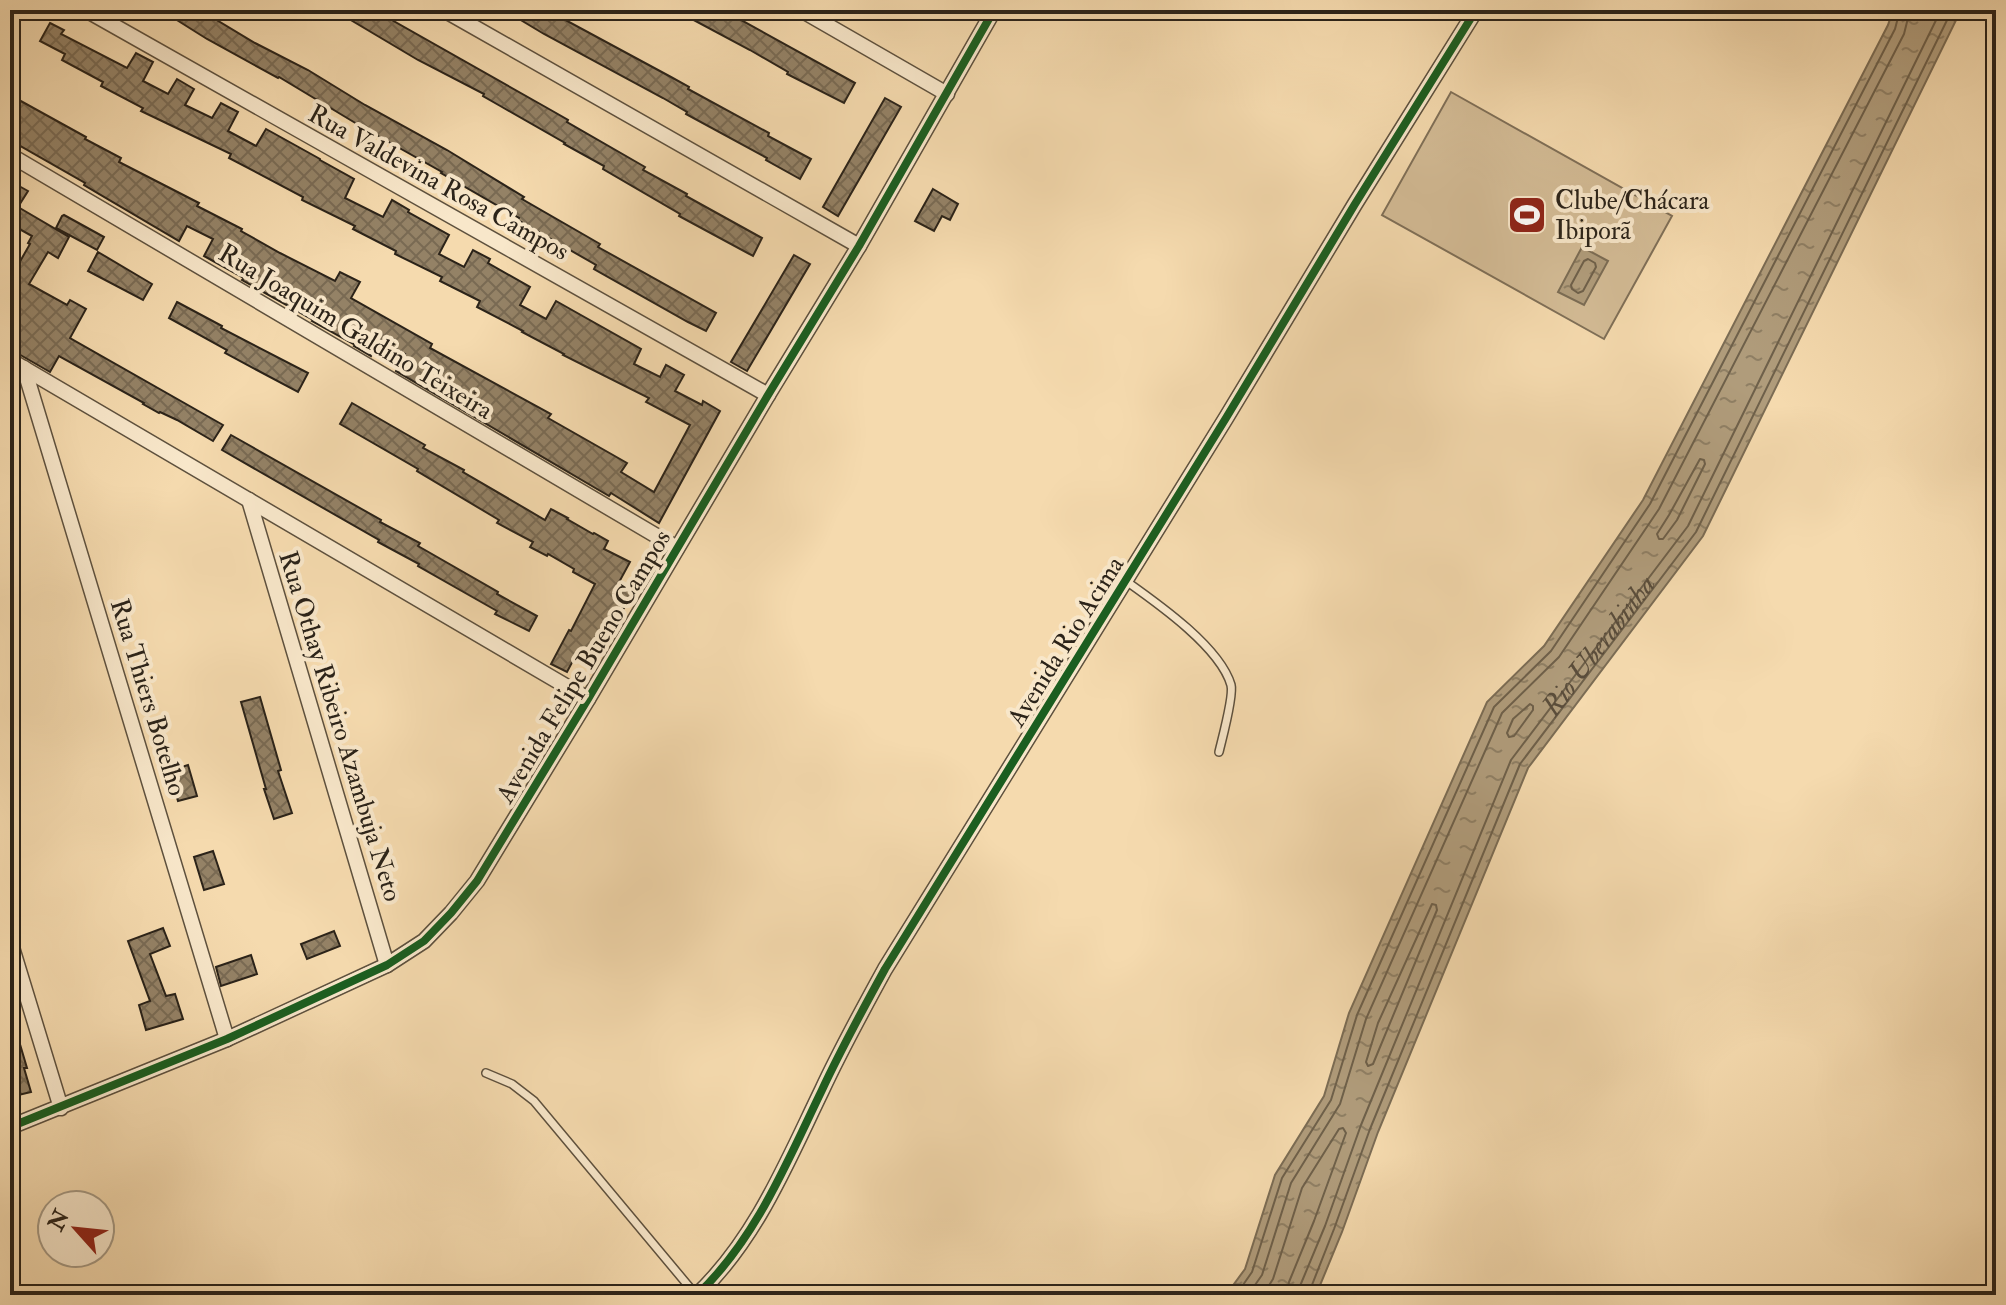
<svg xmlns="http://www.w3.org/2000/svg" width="2006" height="1305" font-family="'IM FELL Double Pica',serif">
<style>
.pitch{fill:#d3bb95;stroke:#7f6f57;stroke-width:2}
.water{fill:url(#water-ripples);stroke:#7b6c54;stroke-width:2}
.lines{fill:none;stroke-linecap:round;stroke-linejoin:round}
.shore{stroke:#6e604a;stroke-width:2}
.building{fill:url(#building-cross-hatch);stroke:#2b2319;stroke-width:2}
.lane-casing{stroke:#5e513e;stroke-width:10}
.street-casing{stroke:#5e513e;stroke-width:17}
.lane{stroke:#f8e7ca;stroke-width:7}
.street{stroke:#f8e7ca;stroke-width:14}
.cycleway-casing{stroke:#f8e7ca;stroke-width:13}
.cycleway{stroke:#1b5e20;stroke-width:8}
.labels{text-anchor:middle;stroke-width:8;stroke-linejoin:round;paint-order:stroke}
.street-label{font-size:26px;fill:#2b2319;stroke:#f8e7ca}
.poi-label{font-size:26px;fill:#2b2319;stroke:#f8e7ca;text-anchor:start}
.water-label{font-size:28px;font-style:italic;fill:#5a4d3b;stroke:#f8e7ca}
</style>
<defs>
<pattern id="water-ripples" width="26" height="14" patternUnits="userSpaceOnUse" patternTransform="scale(2)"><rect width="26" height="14" fill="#b09c7b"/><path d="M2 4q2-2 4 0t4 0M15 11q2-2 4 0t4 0" fill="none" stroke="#8f7f64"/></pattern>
<pattern id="building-cross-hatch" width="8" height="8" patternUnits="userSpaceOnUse" patternTransform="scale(2)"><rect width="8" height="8" fill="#948266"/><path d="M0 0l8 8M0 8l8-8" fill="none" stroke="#796a53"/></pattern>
</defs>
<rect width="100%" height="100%" fill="#f5daae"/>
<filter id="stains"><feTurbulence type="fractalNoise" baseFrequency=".0025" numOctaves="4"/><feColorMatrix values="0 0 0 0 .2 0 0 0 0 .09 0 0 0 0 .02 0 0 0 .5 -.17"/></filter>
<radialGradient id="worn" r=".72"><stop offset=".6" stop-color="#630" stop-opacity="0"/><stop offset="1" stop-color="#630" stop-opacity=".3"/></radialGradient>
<!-- pitch -->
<path class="pitch" d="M 1451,92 L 1672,216 L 1604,339 L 1382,215 Z"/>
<!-- water -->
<g class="water">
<path d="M 1893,10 L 1961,10 L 1703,536 L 1528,768 L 1378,1132 L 1342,1232 L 1316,1295 L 1226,1295 L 1245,1269 L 1275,1175 L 1324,1096 L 1349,1013 L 1487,702 L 1544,646 L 1643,500 L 1888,25 Z"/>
<path d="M 1582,247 L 1608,261 L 1584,305 L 1558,292 Z"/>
</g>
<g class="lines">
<!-- shore -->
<g class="shore">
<path d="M 1588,259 L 1595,263 L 1596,267 L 1583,291 L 1578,293 L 1572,289 L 1571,285 L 1584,261 Z"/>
<path d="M 1700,459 L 1704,460 L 1705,464 L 1677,520 L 1663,539 L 1659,539 L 1657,534 L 1669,515 Z"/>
<path d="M 1530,704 L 1533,706 L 1533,710 L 1514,736 L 1509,737 L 1507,733 L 1513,719 Z"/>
<path d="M 1432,904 L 1436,905 L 1437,910 L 1373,1064 L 1368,1066 L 1366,1062 L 1378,1023 Z"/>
<path d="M 1236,1295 L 1252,1272 L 1282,1178 L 1331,1100 L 1357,1015 L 1494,707 L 1551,651 L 1650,504 L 1895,29 L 1900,10"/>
<path d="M 1248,1295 L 1262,1275 L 1291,1183 L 1340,1104 L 1366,1019 L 1502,713 L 1559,657 L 1659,509 L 1904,34 L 1910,10"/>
<path d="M 1263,1295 L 1273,1279 L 1302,1188 L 1339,1129 L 1343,1128 L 1346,1133 L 1314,1221 L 1289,1282 L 1287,1295"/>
<path id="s1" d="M 1299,1295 L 1300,1286 L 1325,1226 L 1361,1125 L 1511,760 L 1688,526 L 1941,10"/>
<path d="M 1309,1295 L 1310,1290 L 1334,1229 L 1370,1129 L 1520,764 L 1696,532 L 1952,10"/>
</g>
</g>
<!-- building -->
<g class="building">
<path d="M 161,10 L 200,10 L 255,43 L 308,70 L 365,105 L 447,150 L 524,197 L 522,199 L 600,244 L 598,247 L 716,313 L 706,331 L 688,322 L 594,269 L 596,265 L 518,220 L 519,218 L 441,173 L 442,172 L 362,127 L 279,77 L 278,78 L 207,39 Z"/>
<path d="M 334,10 L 374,10 L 549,109 L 568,120 L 567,122 L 645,167 L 643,170 L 687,194 L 686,196 L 762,238 L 753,256 L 679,216 L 680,214 L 603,169 L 604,166 L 564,144 L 565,143 L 502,107 L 483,96 L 484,94 L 418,60 Z"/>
<path d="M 504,10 L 547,10 L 671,77 L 689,87 L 688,89 L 769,133 L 768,136 L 811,159 L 800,179 L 766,160 L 767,158 L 686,114 L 687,112 L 663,98 L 544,34 Z"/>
<path d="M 675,10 L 723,10 L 855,83 L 844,103 L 787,74 L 788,72 L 750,50 Z"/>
<path d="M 50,23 L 64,30 L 61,34 L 127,68 L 136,53 L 153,62 L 143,81 L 168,94 L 177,79 L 194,89 L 185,105 L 212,118 L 221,103 L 238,112 L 228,131 L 256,146 L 266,129 L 320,159 L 320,160 L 354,179 L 345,198 L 383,217 L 392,200 L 409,210 L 408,212 L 449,235 L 439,254 L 464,267 L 473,250 L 490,259 L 488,263 L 530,287 L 520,305 L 546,319 L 556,301 L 641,349 L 634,364 L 660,377 L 666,365 L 684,375 L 675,391 L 702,405 L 703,401 L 720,411 L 659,523 L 611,493 L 609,496 L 396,371 L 405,354 L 380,340 L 371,356 L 354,346 L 355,345 L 312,321 L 313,320 L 242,280 L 244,278 L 204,256 L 213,239 L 187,226 L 179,241 L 84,185 L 85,183 L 10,140 L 18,125 L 10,121 L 10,95 L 86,137 L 85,139 L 121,158 L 119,162 L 199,203 L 197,206 L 242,229 L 241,231 L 280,253 L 335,281 L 340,272 L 360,282 L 351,298 L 432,344 L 430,348 L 551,414 L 548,418 L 627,463 L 621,472 L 654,492 L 690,425 L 646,402 L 649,398 L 563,355 L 564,354 L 522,332 L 523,331 L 477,307 L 480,301 L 440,281 L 442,277 L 395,254 L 396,251 L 353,229 L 355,226 L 302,200 L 303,197 L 229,158 L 231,154 L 141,111 L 143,108 L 101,86 L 103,82 L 62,60 L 65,54 L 40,41 Z"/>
<path d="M 885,98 L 901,107 L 838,216 L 823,207 Z"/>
<path d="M 10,181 L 28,191 L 18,207 L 69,237 L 58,258 L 48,252 L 29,284 L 67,305 L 70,300 L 86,309 L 70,338 L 223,425 L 213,441 L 177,420 L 160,412 L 159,413 L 143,404 L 144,403 L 59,356 L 50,372 L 10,349 L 10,279 L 30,244 L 28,243 L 32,236 L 10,224 Z"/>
<path d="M 933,189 L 958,204 L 950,220 L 942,216 L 934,231 L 915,221 Z"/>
<path d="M 64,215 L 104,237 L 97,250 L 56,228 L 62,216 Z"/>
<path d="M 98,252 L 152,284 L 143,300 L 88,271 Z"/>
<path d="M 794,255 L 810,264 L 747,371 L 731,362 Z"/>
<path d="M 177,302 L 222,326 L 221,328 L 308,373 L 298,392 L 225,353 L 227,350 L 169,318 Z"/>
<path d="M 352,403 L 425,445 L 423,448 L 464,470 L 463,472 L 545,520 L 551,509 L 568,518 L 567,519 L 593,534 L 594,533 L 608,541 L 604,549 L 630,562 L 618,584 L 633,592 L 615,624 L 613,623 L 594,662 L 577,653 L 567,672 L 551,664 L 569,630 L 571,631 L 595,584 L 573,572 L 574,569 L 548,554 L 547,556 L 530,547 L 533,542 L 497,523 L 499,520 L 417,471 L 418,469 L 340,424 Z"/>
<path d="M 231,435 L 381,520 L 380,522 L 420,543 L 418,546 L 498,592 L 497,594 L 537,616 L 529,631 L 495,614 L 497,611 L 418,566 L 419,564 L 378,542 L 379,540 L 222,450 Z"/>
<path d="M 260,697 L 281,770 L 278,771 L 292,813 L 274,819 L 264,789 L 266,789 L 241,702 Z"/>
<path d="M 188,765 L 197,796 L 178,801 L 169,771 Z"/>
<path d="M 213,851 L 224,884 L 204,890 L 194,857 Z"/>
<path d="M 163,928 L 170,946 L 150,954 L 166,996 L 175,994 L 183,1019 L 146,1030 L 139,1005 L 150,1001 L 128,941 Z"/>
<path d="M 334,931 L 340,946 L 307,959 L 301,944 Z"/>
<path d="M 251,955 L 257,974 L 221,986 L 216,967 Z"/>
<path d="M 14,1024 L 27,1068 L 24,1068 L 31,1092 L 10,1097 L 10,1025 Z"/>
</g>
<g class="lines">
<!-- lane casing -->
<g class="lane-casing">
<g id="lane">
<path d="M 1126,581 C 1157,603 1220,647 1231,685 C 1234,696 1222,739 1219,752"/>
<path d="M 486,1073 L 512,1084 L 534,1101 L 696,1295"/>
</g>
</g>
<!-- street casing -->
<g class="street-casing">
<g id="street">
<path d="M 86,10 L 768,395"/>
<path d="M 444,10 L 859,246"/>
<path d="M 801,10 L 947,94"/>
<path d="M 10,18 L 14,10"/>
<path d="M 10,155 L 677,548"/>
<path d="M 10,360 L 588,699"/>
<path d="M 24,368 L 227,1039"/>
<path d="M 249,500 L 387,965"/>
<path d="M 10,941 L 61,1108"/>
<path d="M 10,1127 L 227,1039 L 387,965 L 424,941 L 451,913 L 477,881 L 588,699 L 768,395 L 859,246 L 994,10"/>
<path d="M 697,1295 C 756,1239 787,1162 822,1090 C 841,1049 863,1009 885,969 L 1226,418 L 1355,204 L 1476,10"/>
</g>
</g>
<!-- lane -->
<use href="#lane" class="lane"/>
<!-- street -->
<use href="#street" class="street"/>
<!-- cycleway casing -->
<g class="cycleway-casing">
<g id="cycleway">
<path d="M 10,1127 L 227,1039 L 387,965 L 424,941 L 451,913 L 477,881 L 588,699 L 768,395 L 859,246 L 994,10"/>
<path d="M 697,1295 C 756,1239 787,1162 822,1090 C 841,1049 863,1009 885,969 L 1226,418 L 1355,204 L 1476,10"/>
</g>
</g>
<!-- cycleway -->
<use href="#cycleway" class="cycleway"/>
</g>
<!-- icons -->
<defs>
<g id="stadium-square" transform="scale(2)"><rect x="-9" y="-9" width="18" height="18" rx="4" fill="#8f2418" stroke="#f8e7ca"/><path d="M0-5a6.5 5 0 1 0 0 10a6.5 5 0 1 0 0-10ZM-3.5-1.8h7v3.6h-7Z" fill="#fff"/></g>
</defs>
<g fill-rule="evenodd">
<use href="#stadium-square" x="1527" y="215"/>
</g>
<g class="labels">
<!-- street labels -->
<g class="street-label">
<text transform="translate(439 182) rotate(29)" y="9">Rua Valdevina Rosa Campos</text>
<text transform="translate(356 331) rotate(31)" y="9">Rua Joaquim Galdino Teixeira</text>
<text transform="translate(1065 641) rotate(-58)" y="9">Avenida Rio Acima</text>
<text transform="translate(583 666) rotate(-59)" y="9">Avenida Felipe Bueno Campos</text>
<text transform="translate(149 697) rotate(73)" y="9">Rua Thiers Botelho</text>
<text transform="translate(341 726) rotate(73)" y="9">Rua Othay Ribeiro Azambuja Neto</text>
</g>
<!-- poi labels -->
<g class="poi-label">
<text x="1555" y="209">Clube/Chácara<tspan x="1555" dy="30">Ibiporã</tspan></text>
</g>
<!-- water labels -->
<g class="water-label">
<text dy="10" stroke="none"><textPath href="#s1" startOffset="720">Rio Uberabinha</textPath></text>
</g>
</g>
<!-- margin -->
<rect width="2006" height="1305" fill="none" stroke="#f5daae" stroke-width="40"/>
<rect x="12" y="12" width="1982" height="1281" fill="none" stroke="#2b2319" stroke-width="4"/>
<rect x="20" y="20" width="1966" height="1265" fill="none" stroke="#2b2319" stroke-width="2"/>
<!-- north arrow -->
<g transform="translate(76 1229) rotate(297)"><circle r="38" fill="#f8e7ca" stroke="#a69983" stroke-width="2"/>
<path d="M0-6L14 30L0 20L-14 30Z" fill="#8f2418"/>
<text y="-12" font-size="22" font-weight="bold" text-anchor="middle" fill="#2b2319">N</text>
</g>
<rect width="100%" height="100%" filter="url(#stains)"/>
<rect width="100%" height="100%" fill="url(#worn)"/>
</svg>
